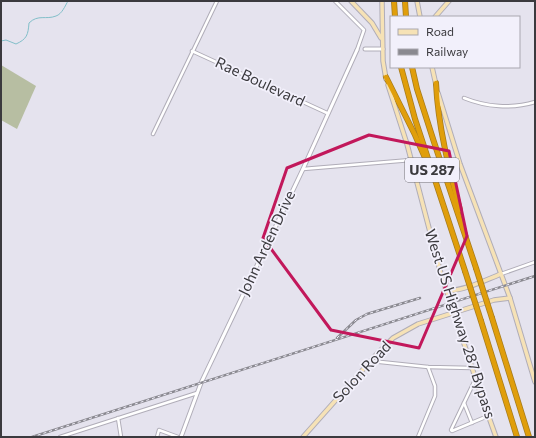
<svg xmlns="http://www.w3.org/2000/svg" width="536" height="438" font-family="Commissioner,sans-serif">
<style>
.green{fill:#b7bea2}
.lines{fill:none;stroke-linecap:round;stroke-linejoin:round}
.stream{stroke:#82bfc9;stroke-width:1}
.minor-casing{stroke:#b0adb8;stroke-width:4.5}
.tertiary-casing{stroke:#b0adb8;stroke-width:5}
.secondary-casing{stroke:#b0adb8;stroke-width:5.5}
.motorway-casing{stroke:#a67b1d;stroke-width:6}
.minor{stroke:#fff;stroke-width:2.5}
.tertiary{stroke:#fff;stroke-width:3}
.secondary{stroke:#f6e2b6;stroke-width:3.5}
.motorway{stroke:#e09e0b;stroke-width:4.5}
.rail-casing{stroke:#8a8990;stroke-width:2.5}
.rail{stroke:#f2f0fb;stroke-width:1;stroke-dasharray:3;stroke-linecap:butt}
.motorway-bridge-casing{stroke:#a67b1d;stroke-width:6;stroke-linecap:butt}
.motorway-bridge{stroke:#e09e0b;stroke-width:4.5}
.marked{fill:none;stroke:#c2185b;stroke-width:3;stroke-linejoin:round}
.labels{text-anchor:middle;stroke-width:3.5;stroke-linejoin:round;paint-order:stroke}
.shield{fill:#f2f0fb;stroke:#727177;stroke-width:1}
.shield-label{font-size:14px;font-weight:bold;fill:#3b3a3e}
.street-label{font-size:15px;fill:#3b3a3e;stroke:#f2f0fb}
</style>
<rect width="100%" height="100%" fill="#e5e3ee"/>
<!-- green -->
<path class="green" d="M 1,65 L 36,86 L 17,129 L 1,120 Z"/>
<g class="lines">
<!-- stream -->
<path class="stream" d="M 1,41 L 6,40 L 16,44 C 27,39 28,35 29,23 C 38,14 46,20 56,16 C 62,14 65,6 68,1"/>
<!-- minor casing -->
<g class="minor-casing">
<g id="minor">
<path d="M 335,1 L 364,30 L 357,50"/>
<path d="M 192,51 L 327,113"/>
<path d="M 464,98 C 486,107 512,109 535,102"/>
<path d="M 153,134 L 217,1"/>
<path d="M 303,169 L 411,160"/>
<path d="M 501,274 L 535,262"/>
<path d="M 371,361 L 428,367 L 472,368"/>
<path d="M 475,380 L 451,430 L 452,431 L 488,416"/>
<path d="M 464,403 L 472,423"/>
<path d="M 118,418 L 121,437"/>
<path d="M 60,437 L 197,393"/>
<path d="M 157,437 L 159,430 L 178,437"/>
<path d="M 418,437 L 435,396 L 435,386 L 428,367"/>
</g>
</g>
<!-- tertiary casing -->
<g class="tertiary-casing">
<g id="tertiary">
<path d="M 365,49 L 383,49"/>
<path d="M 181,437 L 201,383 L 303,169 L 357,50"/>
</g>
</g>
<!-- secondary casing -->
<g class="secondary-casing">
<g id="secondary">
<path d="M 351,1 L 372,23 L 381,38"/>
<path d="M 382,1 L 383,61 L 386,79"/>
<path d="M 417,1 L 420,17"/>
<path d="M 435,17 L 449,1"/>
<path d="M 432,67 L 436,85"/>
<path d="M 388,85 L 407,144 L 441,274 L 481,395 L 496,437"/>
<path d="M 438,93 L 460,164 L 510,298 L 535,382"/>
<path d="M 447,291 C 466,290 483,281 501,274"/>
<path d="M 303,437 L 375,356 L 393,338 L 418,324 L 494,300 L 510,298"/>
</g>
</g>
<!-- motorway casing -->
<g class="motorway-casing">
<g id="motorway">
<path d="M 394,1 L 395,17"/>
<path d="M 405,1 L 406,17"/>
<path d="M 401,67 L 415,119 L 465,271"/>
<path d="M 412,67 L 417,89 L 434,142 L 476,268"/>
<path d="M 386,77 L 415,135 L 426,160"/>
<path d="M 436,83 C 438,126 449,169 460,210"/>
<path d="M 492,318 L 529,437"/>
<path d="M 481,321 L 517,437"/>
</g>
</g>
<!-- minor -->
<use href="#minor" class="minor"/>
<!-- tertiary -->
<use href="#tertiary" class="tertiary"/>
<!-- secondary -->
<use href="#secondary" class="secondary"/>
<!-- motorway -->
<use href="#motorway" class="motorway"/>
<!-- rail casing -->
<g class="rail-casing">
<g id="rail">
<path d="M 337,338 L 356,320 L 367,314 L 420,298"/>
<path d="M 32,437 L 535,276"/>
</g>
</g>
<!-- rail -->
<use href="#rail" class="rail"/>
<!-- motorway-bridge casing -->
<g class="motorway-bridge-casing">
<g id="motorway-bridge">
<path d="M 476,268 L 492,318"/>
<path d="M 465,271 L 481,321"/>
</g>
</g>
<!-- motorway-bridge -->
<use href="#motorway-bridge" class="motorway-bridge"/>
</g>
<!-- marked area -->
<path class="marked" d="M 369,135 L 449,151 L 467,236 L 419,348 L 331,330 L 263,238 L 287,168 Z"/>
<g class="labels">
<!-- shield labels -->
<rect class="shield" x="405" y="158" width="54" height="24" rx="3"/>
<g class="shield-label">
<text x="432" y="175">US 287</text>
</g>
<!-- street labels -->
<g class="street-label">
<text transform="translate(260 82) rotate(25)" y="5">Rae Boulevard</text>
<text transform="translate(267 243) rotate(-65)" y="5">John Arden Drive</text>
<text transform="translate(460 324) rotate(72)" y="5">West US Highway 287 Bypass</text>
<text transform="translate(362 372) rotate(-47)" y="5">Solon Road</text>
</g>
</g>
<!-- border -->
<rect width="536" height="438" fill="none" stroke="#3b3a3e" stroke-width="4"/>
<!-- legend -->
<rect x="390" y="16" width="130" height="52" fill="#f2f0fb" stroke="#a9a7af"/>
<rect x="398" y="29" width="20" height="6" fill="#f6e2b6" stroke="#a9a7af"/>
<text x="426" y="36" font-size="12" fill="#3b3a3e">Road</text>
<rect x="398" y="49" width="20" height="6" fill="#8a8990" stroke="#a9a7af"/>
<text x="426" y="56" font-size="12" fill="#3b3a3e">Railway</text>
</svg>
